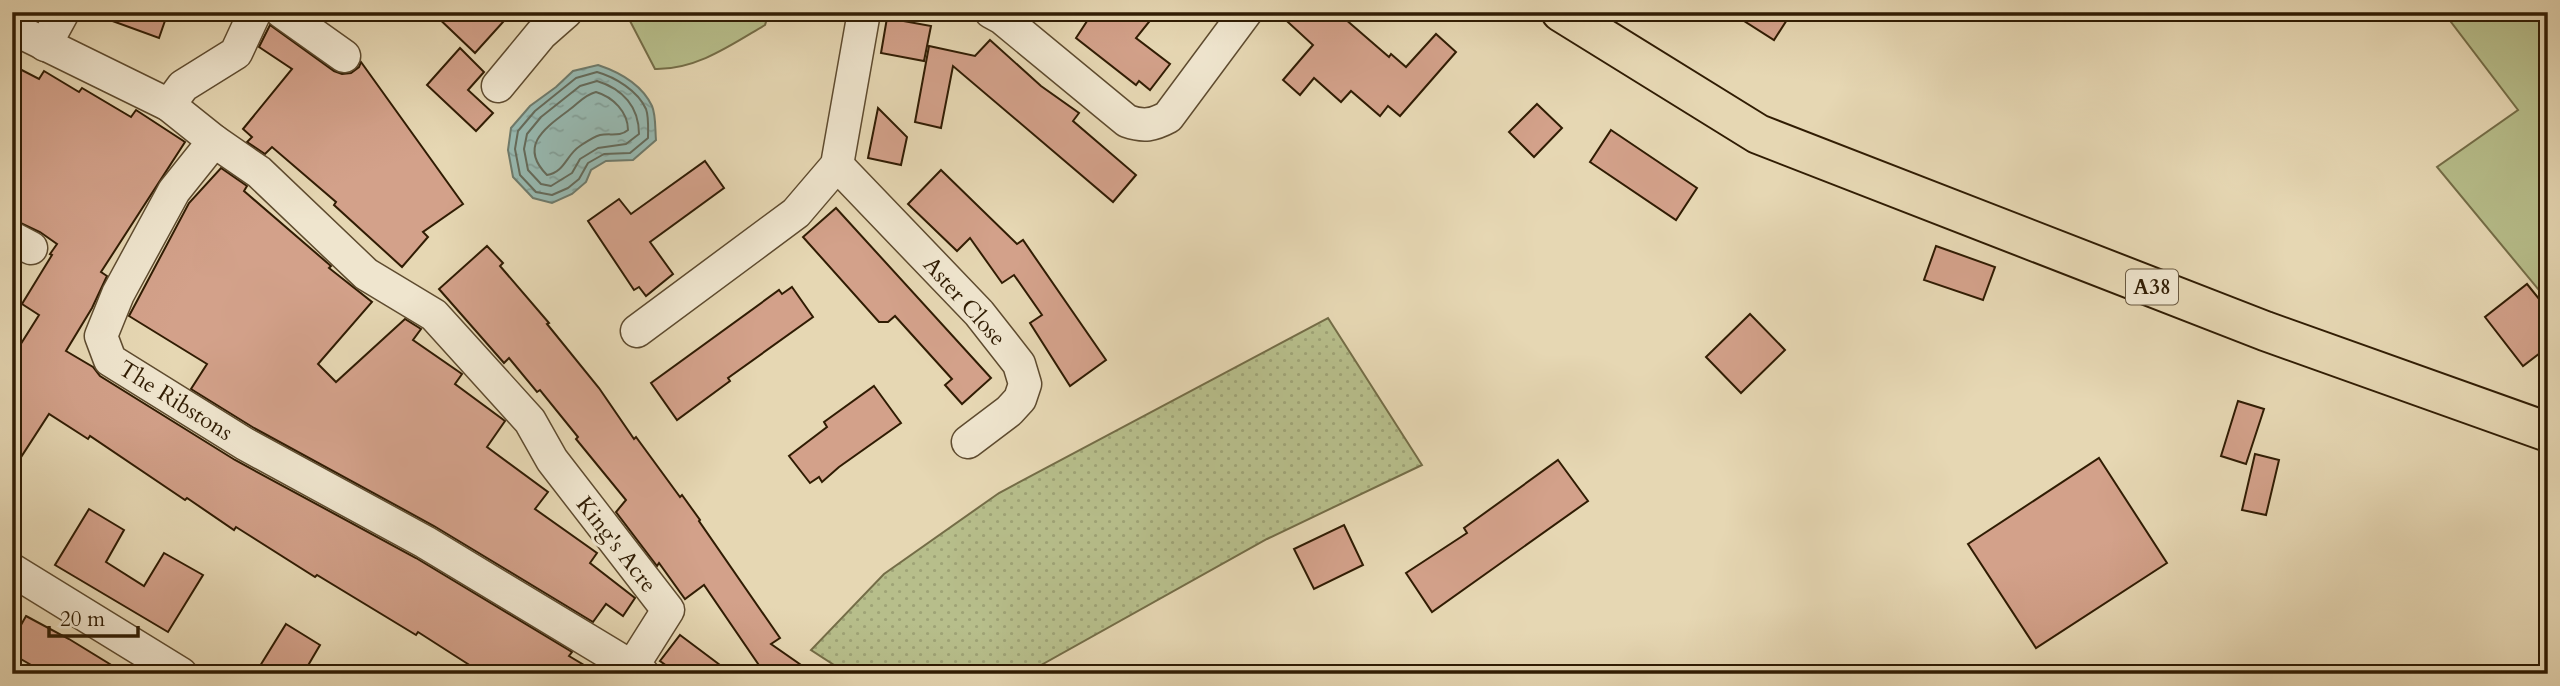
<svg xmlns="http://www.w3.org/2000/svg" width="2560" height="686" font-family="Cardo,serif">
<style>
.grass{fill:url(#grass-dots);stroke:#746d47;stroke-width:2}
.park{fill:#b7be8b;stroke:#746d47;stroke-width:2}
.water{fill:url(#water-ripples);stroke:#6e7a6b;stroke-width:2}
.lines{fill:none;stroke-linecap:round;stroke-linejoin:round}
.shore{stroke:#646a5a;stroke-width:2}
.building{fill:#d3a18a;stroke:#301c03;stroke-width:2}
.street-casing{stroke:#5e4b2f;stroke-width:35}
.primary-casing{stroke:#301c03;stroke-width:42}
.street{stroke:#efe5ce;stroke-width:32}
.primary{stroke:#e6d7b3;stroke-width:38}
.labels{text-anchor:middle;stroke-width:6;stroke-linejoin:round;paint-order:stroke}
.shield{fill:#efe5ce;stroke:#695840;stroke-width:2}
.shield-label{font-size:21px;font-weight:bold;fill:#301c03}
.street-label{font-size:23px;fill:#301c03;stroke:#efe5ce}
</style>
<defs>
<pattern id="grass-dots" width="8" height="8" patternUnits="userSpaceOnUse" patternTransform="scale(1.75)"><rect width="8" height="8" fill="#b7be8b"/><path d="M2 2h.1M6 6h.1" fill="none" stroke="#9ea376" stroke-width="1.8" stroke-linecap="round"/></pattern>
<pattern id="water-ripples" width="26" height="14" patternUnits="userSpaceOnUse" patternTransform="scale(1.75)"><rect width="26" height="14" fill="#97b9b1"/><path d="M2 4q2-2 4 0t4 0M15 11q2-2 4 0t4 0" fill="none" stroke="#829e97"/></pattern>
</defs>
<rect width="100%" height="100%" fill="#e6d7b3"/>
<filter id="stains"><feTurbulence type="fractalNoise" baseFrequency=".00286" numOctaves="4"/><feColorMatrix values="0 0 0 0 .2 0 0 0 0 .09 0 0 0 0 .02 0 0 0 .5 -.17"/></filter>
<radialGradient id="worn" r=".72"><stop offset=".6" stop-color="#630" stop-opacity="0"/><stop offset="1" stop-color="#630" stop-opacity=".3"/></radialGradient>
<!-- grass -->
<path class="grass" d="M 1328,318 L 1422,465 L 1267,539 L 1025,674 L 848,674 L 811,650 L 884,574 L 999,493 Z"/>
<!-- park -->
<g class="park">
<path d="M 634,12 L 769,12 L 765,25 C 731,45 696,70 655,69 L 630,21 Z"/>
<path d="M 2458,12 L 2548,12 L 2548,301 L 2437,167 L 2518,110 L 2448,18 Z"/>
</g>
<!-- water -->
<path class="water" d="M 598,65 C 619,72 642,85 652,106 C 656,115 655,130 656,140 L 633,160 L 606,161 L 591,170 L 586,182 L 572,194 L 552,203 L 533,198 L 513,177 L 508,150 L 511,128 L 530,106 L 556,87 L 573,71 Z"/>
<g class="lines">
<!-- shore -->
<g class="shore">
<path d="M 597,72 C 615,77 638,91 646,109 C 649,117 648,130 648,138 L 630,153 L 604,154 L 588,163 L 579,179 L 568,188 L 552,195 L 536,192 L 520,175 L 515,149 L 518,131 L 535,111 L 576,78 Z"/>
<path d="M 597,81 C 623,89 639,107 639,134 L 626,144 L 598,148 L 580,159 L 572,173 L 551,186 L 541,184 L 528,170 L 524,149 L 527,134 L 541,117 L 580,86 Z"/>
<path d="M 596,92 C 613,97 628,112 628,130 C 620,137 610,133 600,135 C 593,137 586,142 580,146 C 566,155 565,172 547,175 C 518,146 545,128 569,110 C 579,103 584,95 596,92 Z"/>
</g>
</g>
<!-- building -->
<g class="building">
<path d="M 96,12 L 168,12 L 159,38 L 96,15 Z"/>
<path d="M 432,12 L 512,12 L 475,53 Z"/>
<path d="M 1093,12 L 1157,12 L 1136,38 L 1170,64 L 1150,90 L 1139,81 L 1136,85 L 1076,38 Z"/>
<path d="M 1277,12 L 1337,12 L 1389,57 L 1391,54 L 1406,67 L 1436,34 L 1456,52 L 1400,116 L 1388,106 L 1380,116 L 1351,91 L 1341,102 L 1314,78 L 1300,95 L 1283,80 L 1313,45 Z"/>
<path d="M 1730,12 L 1792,12 L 1774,40 Z"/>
<path d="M 887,18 L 931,26 L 924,61 L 881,53 Z"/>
<path d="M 270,25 L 334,71 L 342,74 L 351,73 L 359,67 L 361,62 L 463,204 L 423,232 L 428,237 L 402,267 L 334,205 L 336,202 L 272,147 L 265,154 L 247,142 L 252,137 L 243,129 L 292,69 L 259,47 Z"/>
<path d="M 990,40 L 1041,86 L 1079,113 L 1073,121 L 1136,175 L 1113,202 L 953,66 L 941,128 L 915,122 L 929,46 L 975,56 Z"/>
<path d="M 460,48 L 484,72 L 468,90 L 493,113 L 476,131 L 427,85 Z"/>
<path d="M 12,65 L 39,79 L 44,71 L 79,92 L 82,88 L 131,117 L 136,110 L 185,142 L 101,272 L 107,276 L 92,308 L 66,351 L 93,367 L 100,376 L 235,460 L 416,558 L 572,652 L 569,656 L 599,674 L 466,674 L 471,666 L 418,632 L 416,635 L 317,575 L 315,577 L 236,527 L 234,530 L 187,498 L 185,500 L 90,436 L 88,439 L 49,414 L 12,471 L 12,358 L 39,315 L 22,304 L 52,255 L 50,254 L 57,244 L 40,232 L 12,219 Z"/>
<path d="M 1537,104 L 1562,128 L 1534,157 L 1509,132 Z"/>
<path d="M 878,108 L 907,137 L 901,165 L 868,158 Z"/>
<path d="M 1611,130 L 1697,188 L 1676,220 L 1590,162 Z"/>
<path d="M 705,161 L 724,188 L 650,242 L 673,274 L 646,296 L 639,287 L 634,290 L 588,221 L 619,199 L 631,214 Z"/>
<path d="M 221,168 L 247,186 L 244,191 L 324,260 L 331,266 L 329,268 L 372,302 L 318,364 L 336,382 L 405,319 L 421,329 L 413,340 L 462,374 L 455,384 L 505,421 L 487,447 L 548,492 L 535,509 L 597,553 L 590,563 L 635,598 L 623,616 L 606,604 L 593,622 L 434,526 L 254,428 L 191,389 L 207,364 L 129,316 L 189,203 Z"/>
<path d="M 941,170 L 1017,244 L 1023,240 L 1106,360 L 1070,386 L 1030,323 L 1042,315 L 1014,275 L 1002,283 L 970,238 L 957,251 L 908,204 Z"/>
<path d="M 836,208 L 991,378 L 962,404 L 945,385 L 952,379 L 895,316 L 888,322 L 879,322 L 803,237 Z"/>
<path d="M 487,246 L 503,263 L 500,266 L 549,323 L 547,324 L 599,388 L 634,439 L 636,437 L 680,497 L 682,495 L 700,520 L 699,521 L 780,638 L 771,644 L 814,674 L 765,674 L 704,585 L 685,599 L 659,563 L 657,566 L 616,512 L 626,500 L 576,439 L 578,437 L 540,390 L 537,392 L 509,358 L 504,363 L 439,289 Z"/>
<path d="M 1936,246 L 1995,267 L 1983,300 L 1924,280 Z"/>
<path d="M 2527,284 L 2548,310 L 2548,347 L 2523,366 L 2485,317 Z"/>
<path d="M 792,287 L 813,317 L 728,378 L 730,381 L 677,420 L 651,383 L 779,290 L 782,294 Z"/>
<path d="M 1750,314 L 1785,350 L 1741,393 L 1706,357 Z"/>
<path d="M 874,386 L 901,423 L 839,467 L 822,482 L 819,477 L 810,483 L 789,456 L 827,427 L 824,422 Z"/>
<path d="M 2238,401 L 2264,409 L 2246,464 L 2221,456 Z"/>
<path d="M 2255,454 L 2279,460 L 2266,515 L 2242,510 Z"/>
<path d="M 2099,458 L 2167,563 L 2036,648 L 1968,544 Z"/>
<path d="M 1558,460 L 1588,501 L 1432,612 L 1406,573 L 1467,533 L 1464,528 Z"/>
<path d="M 89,509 L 124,530 L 106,562 L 144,586 L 164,553 L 203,575 L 168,632 L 55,565 Z"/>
<path d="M 1344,525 L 1363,565 L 1314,589 L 1294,549 Z"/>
<path d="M 26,616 L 69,639 L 126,674 L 47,674 L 12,654 L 12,641 Z"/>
<path d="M 286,624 L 320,645 L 303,674 L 255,674 Z"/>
<path d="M 680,635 L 732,674 L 678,674 L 660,661 Z"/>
</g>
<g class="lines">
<!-- street casing -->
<g class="street-casing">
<g id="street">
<path d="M 282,12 L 344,56"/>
<path d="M 991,12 L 1002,18 L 1127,121 C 1144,127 1153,125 1168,117 L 1246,12"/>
<path d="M 12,28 L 169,105 L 214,141 L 259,172 L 366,274 L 434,315 L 530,421 L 552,460 L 668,610 L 632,667 L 643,674"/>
<path d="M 45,45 L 63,12"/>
<path d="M 498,86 L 541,34 L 566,12"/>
<path d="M 169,105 L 183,86 L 236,53 L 255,12"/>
<path d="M 214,141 L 174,191 L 118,294 L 101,336 L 110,360 L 245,444 L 425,542 L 632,667"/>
<path d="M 837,165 L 979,313 L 1019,364 L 1025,384 L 1020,399 L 1009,411 L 968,442"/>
<path d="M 12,238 L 31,248"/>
<path d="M 637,331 L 796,213 L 837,165 L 864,12"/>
<path d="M 12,570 L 181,674"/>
</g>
</g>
<!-- primary casing -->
<g class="primary-casing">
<path id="primary" d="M 1561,12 L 1758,134 L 2265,331 L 2548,432"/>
</g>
<!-- street -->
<use href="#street" class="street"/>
<!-- primary -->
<use href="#primary" class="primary"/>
</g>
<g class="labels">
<!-- shield labels -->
<rect class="shield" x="2126" y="269.5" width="52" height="35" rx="5"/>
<g class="shield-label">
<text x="2152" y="294">A38</text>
</g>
<!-- street labels -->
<g class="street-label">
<text transform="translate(965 301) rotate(48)" y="8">Aster Close</text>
<text transform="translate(176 400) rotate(32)" y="8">The Ribstons</text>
<text transform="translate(617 544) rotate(52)" y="8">King's Acre</text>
</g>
</g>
<!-- margin -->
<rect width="2560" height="686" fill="none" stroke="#e6d7b3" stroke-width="42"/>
<rect x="14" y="14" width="2532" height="658" fill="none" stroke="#301c03" stroke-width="3.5"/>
<rect x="21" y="21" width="2518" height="644" fill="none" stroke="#301c03" stroke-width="2"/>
<!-- scale -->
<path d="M49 626v10h89v-10" fill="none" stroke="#301c03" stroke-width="3.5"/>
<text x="60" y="626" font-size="21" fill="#301c03" stroke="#efe5ce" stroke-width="5" paint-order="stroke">20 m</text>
<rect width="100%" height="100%" filter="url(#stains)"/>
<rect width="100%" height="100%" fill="url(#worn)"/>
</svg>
